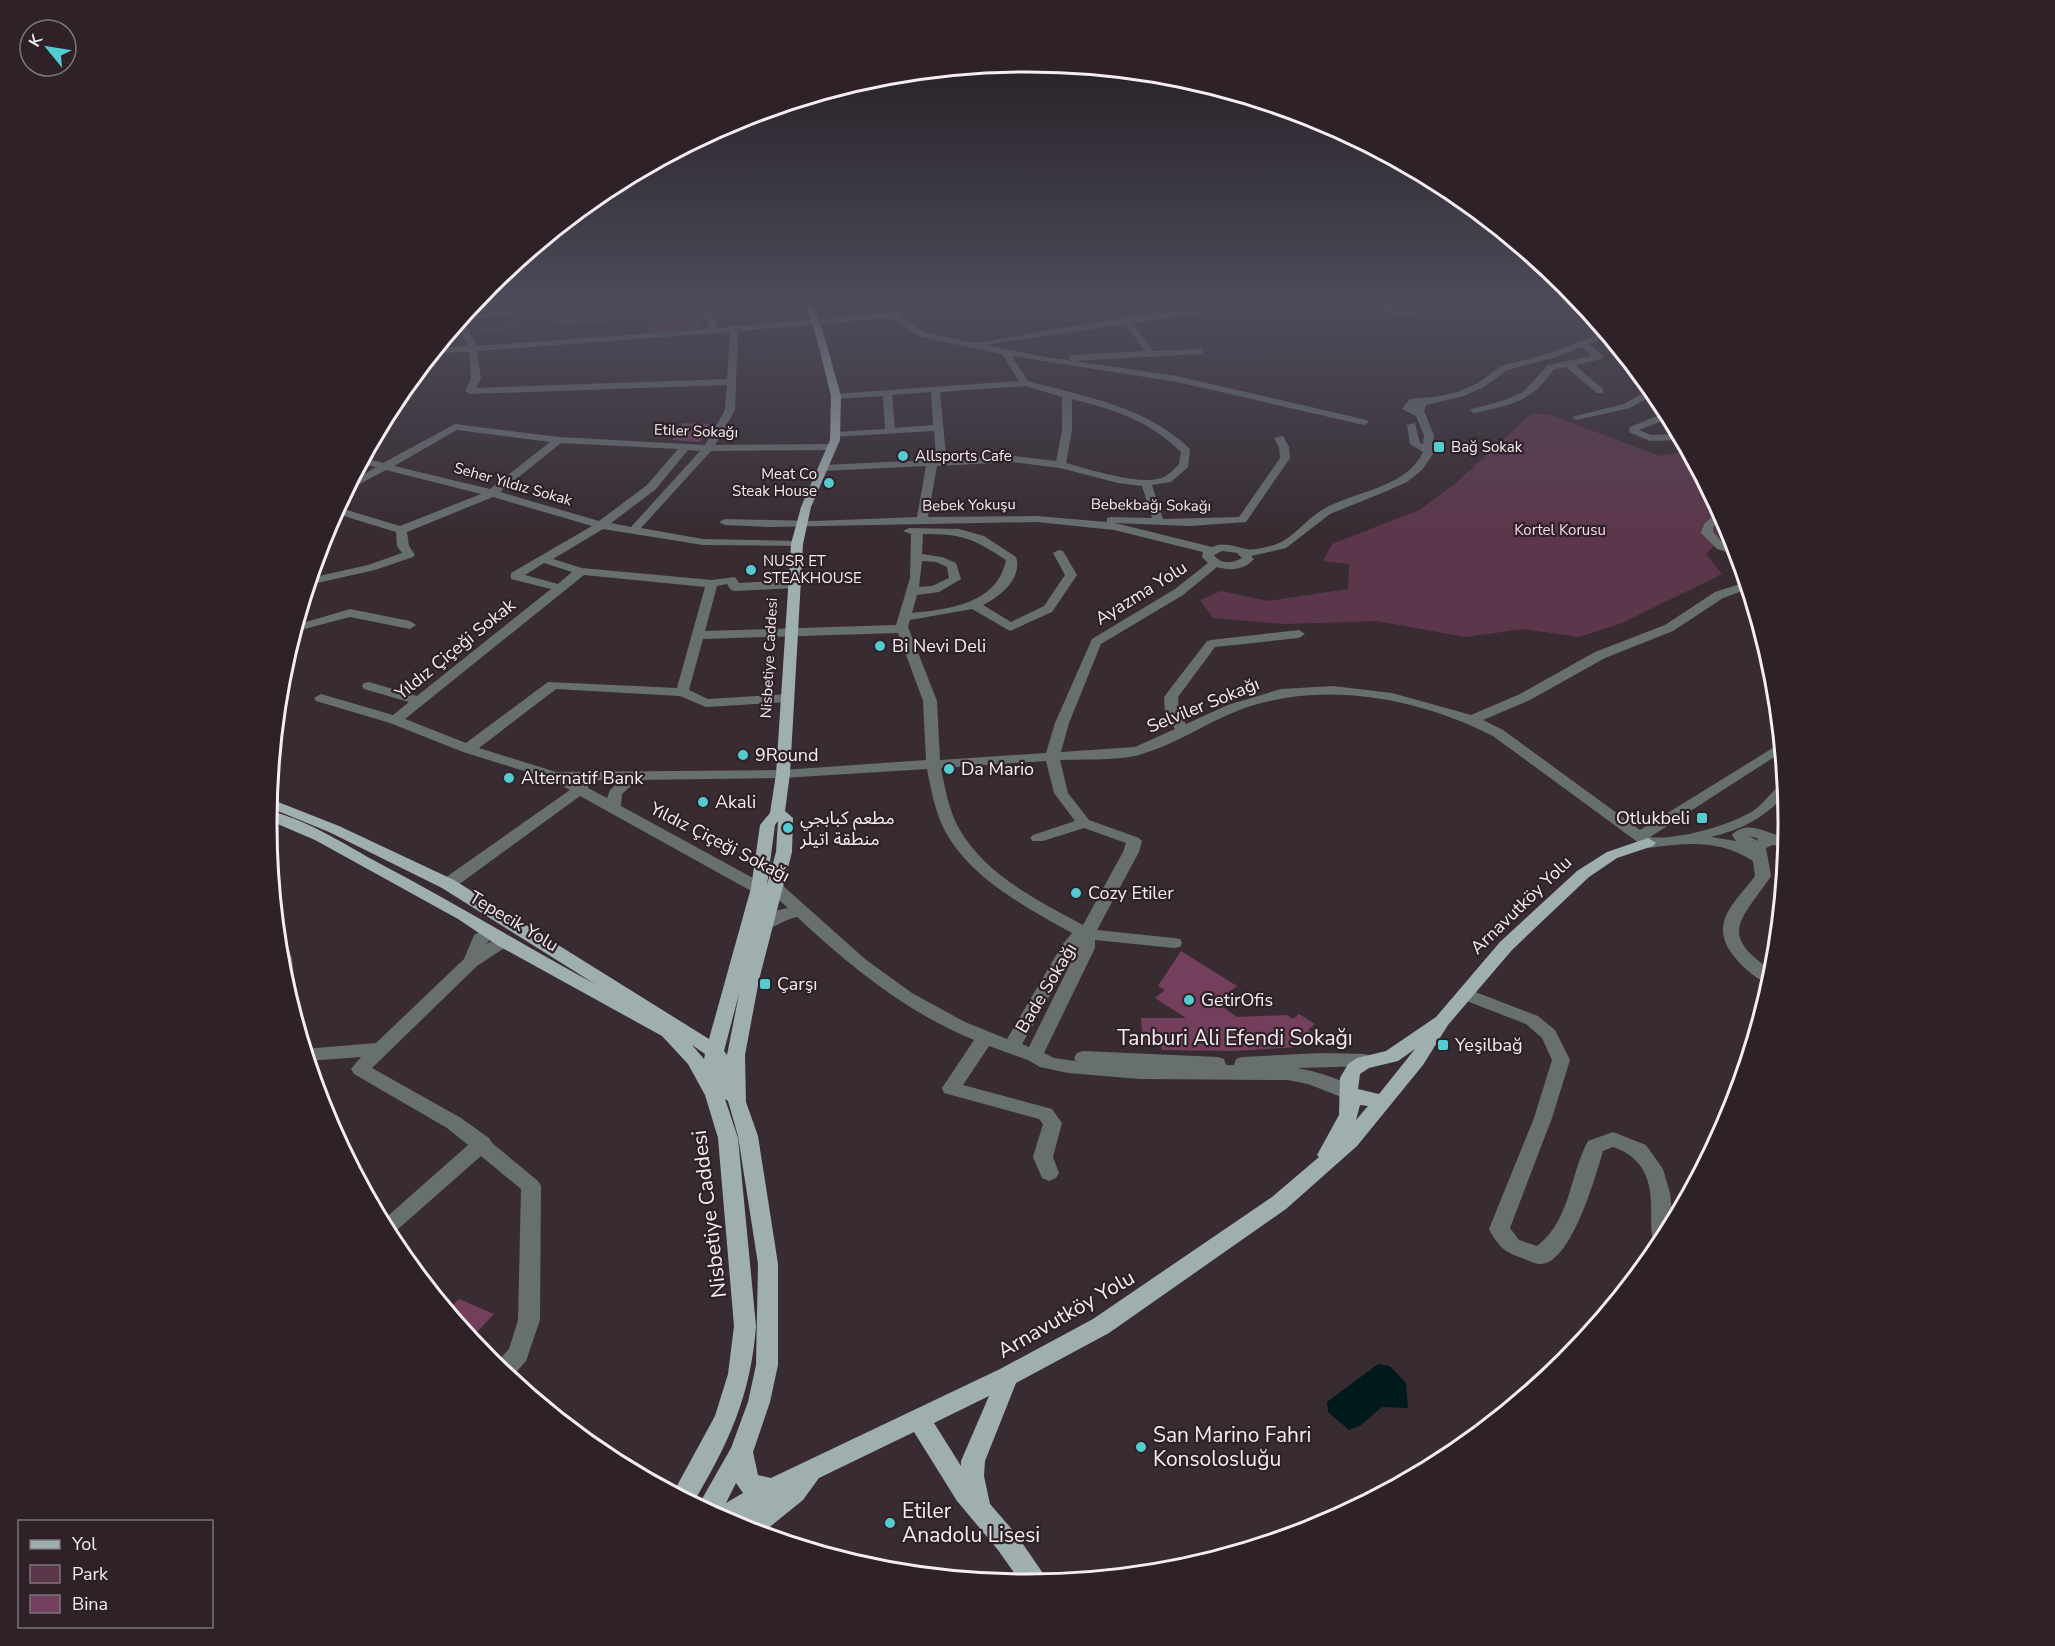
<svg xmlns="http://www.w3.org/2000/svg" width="2055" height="1646" font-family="'Nunito Sans','Noto Sans Arabic',sans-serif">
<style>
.green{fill:#5c374c}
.water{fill:#001a1b}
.building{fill:#743e5d}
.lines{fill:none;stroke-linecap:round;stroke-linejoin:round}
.minor{fill:#686f6f;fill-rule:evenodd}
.major{fill:#9faeae;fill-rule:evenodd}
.poi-dot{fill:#52ccd0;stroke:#2e2228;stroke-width:2}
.labels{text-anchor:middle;stroke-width:4.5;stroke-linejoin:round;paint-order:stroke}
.far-street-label{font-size:15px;fill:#f5edf1;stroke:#2e2228}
.far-poi-label{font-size:15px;fill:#f5edf1;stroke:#2e2228;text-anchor:start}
.far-park-label{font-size:15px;fill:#fcd9eb;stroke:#2e2228}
.street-label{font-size:18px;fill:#f5edf1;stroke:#2e2228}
.poi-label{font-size:18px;fill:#f5edf1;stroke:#2e2228;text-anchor:start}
.near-street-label{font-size:21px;fill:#f5edf1;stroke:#2e2228}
.near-poi-label{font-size:21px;fill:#f5edf1;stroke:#2e2228;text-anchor:start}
.rim{fill:none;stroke:#f5edf1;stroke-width:3}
</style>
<rect width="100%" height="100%" fill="#382c32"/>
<!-- green -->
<g class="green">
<path d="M 694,305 L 702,329 L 649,333 L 649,321 L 646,320 L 562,325 L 553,323 L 479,332 L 476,329 Z"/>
<path d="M 1531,414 L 1548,414 L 1660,456 L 1688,451 L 1730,529 L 1706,554 L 1722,574 L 1622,623 L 1579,637 L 1524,629 L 1465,637 L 1377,621 L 1284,624 L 1213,618 L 1200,600 L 1221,591 L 1268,601 L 1348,589 L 1349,564 L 1323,561 L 1332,544 L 1419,510 L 1457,482 Z"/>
</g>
<!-- water -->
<path class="water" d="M 1378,1364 L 1390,1366 L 1406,1383 L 1408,1408 L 1382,1407 L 1360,1426 L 1349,1430 L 1328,1412 L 1327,1402 Z"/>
<!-- building -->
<g class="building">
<path d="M 683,423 L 710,424 L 700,442 L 672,440 Z"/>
<path d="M 1181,951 L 1237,986 L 1216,1002 L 1237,1017 L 1287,1015 L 1293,1019 L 1299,1014 L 1315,1024 L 1308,1030 L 1326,1040 L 1298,1044 L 1299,1047 L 1233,1051 L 1162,1050 L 1161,1046 L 1143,1044 L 1141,1018 L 1186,1018 L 1155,998 L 1165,990 L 1158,986 Z"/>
<path d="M 459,1299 L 494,1314 L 470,1339 L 447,1310 Z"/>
</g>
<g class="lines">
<!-- minor -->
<g class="minor">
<path d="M 569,301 L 592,301 L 463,321 L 477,346 L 710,329 L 697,301 L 705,301 L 718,328 L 889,313 L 915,301 L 926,301 L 897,315 L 927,333 L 976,343 L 1126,317 L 1218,306 L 1218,310 L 1215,311 L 1132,323 L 1153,351 L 1203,349 L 1203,353 L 1200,354 L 1073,361 L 1068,358 L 1073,355 L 1145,351 L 1125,324 L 985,345 L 1046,357 L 1177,376 L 1367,420 L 1369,422 L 1364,425 L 1177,382 L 1012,356 L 1028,381 C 1086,397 1146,406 1190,449 L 1188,467 L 1171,482 L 1152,485 L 1163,519 L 1239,517 L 1280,458 L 1279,447 L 1274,438 L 1283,436 L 1289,447 L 1290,458 L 1246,522 L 1190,526 L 1115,523 L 1212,547 C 1224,541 1235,547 1247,549 C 1253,551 1267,547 1274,545 C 1293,539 1305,520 1322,510 C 1353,491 1406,489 1423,452 L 1410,444 L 1407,425 L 1415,423 L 1420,443 L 1423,444 L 1424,435 L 1416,416 L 1402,409 L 1410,399 L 1435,397 L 1458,392 L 1478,383 L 1501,366 L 1550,353 L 1605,332 L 1608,336 L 1589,344 L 1602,355 L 1602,359 L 1575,365 L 1603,389 L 1603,393 L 1597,393 L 1566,367 L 1554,369 C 1532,402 1511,405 1474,413 L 1469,410 L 1505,400 L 1523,392 L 1548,365 L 1592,356 L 1582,347 L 1556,357 L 1507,370 L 1484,387 L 1464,396 L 1426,405 L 1424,411 L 1434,435 L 1433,454 L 1422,470 L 1407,482 L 1387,491 L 1330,514 L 1286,548 L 1251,556 L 1254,559 C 1244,570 1231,571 1217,567 L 1183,595 L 1101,644 L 1069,723 L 1061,752 L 1135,747 L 1175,729 L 1165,713 L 1164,697 L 1207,641 L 1211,640 L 1299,630 L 1305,634 L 1299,638 L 1215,647 L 1178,697 L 1179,713 L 1186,724 L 1228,705 L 1281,689 L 1333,686 L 1392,693 L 1471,715 L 1520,694 L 1595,652 L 1665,625 L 1715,592 L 1746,582 L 1748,589 L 1723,598 L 1673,631 L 1605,658 L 1530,700 L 1483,720 L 1503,730 L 1640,830 L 1781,743 L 1782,752 L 1650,837 C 1675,841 1737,824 1757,808 C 1765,801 1772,792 1780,784 L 1785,783 L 1786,794 C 1764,818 1743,829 1711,837 L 1736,841 L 1732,835 C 1747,818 1770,835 1787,838 L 1787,848 L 1773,845 L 1766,848 L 1771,876 C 1740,922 1717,934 1774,972 L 1771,984 C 1758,981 1745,969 1737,960 C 1706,925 1733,905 1755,876 L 1753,861 C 1718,839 1687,843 1648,848 L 1643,846 L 1493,736 C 1416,697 1319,679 1237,711 C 1204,724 1176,744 1142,754 C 1122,761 1082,759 1060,760 L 1068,793 L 1089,820 L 1139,838 L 1142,841 L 1139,852 L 1097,930 L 1174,938 L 1180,939 L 1182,943 L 1180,947 L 1174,948 L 1095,940 L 1095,948 L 1044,1053 L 1054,1058 L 1076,1061 L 1074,1058 L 1077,1053 L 1083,1051 L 1218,1057 L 1224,1059 L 1226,1065 L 1234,1065 L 1236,1059 L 1242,1057 L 1322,1053 L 1365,1054 L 1371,1056 L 1374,1061 L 1371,1066 L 1298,1068 C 1312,1071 1351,1080 1358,1093 L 1356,1098 L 1349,1100 L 1308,1084 L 1288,1080 L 1140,1079 L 1068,1073 L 1040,1067 L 1028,1060 L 989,1046 L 963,1085 L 1052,1109 L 1062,1123 L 1053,1157 L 1059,1173 L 1056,1178 L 1049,1181 L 1042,1178 L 1033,1157 L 1043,1124 L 1039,1119 L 944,1093 L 942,1088 L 974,1040 C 906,1012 851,967 797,917 C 783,919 771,932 759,929 L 757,925 C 764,915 775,910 788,908 L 771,893 L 753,892 L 580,796 L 454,888 L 442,888 L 440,884 L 442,880 L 570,790 L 550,779 L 463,752 L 390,723 L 316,701 L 314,698 L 321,694 L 393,715 L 409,702 L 364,689 L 362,686 L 364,683 L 369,682 L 417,696 L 551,589 L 511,579 L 511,573 L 592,526 L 493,497 L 407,532 L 409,546 L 415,555 L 413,557 L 375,570 L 308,585 L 310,578 L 368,565 L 402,553 L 397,546 L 396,532 L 334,513 L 337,507 L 400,526 L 481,494 L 386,470 L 346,491 L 351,482 L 376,467 L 360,464 L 363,458 L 383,463 L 455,424 L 559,437 L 705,445 L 725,410 L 727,385 L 470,394 L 465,391 L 471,378 L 469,352 L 433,353 L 437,348 L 468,346 L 457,324 L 463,316 ZM 889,318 L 921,337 L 1002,354 L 1019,381 L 833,394 L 831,396 L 836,399 L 883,396 L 885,429 L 835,432 L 830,435 L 831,437 L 934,431 L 936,454 L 929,460 L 823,465 L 818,468 L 823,471 L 926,466 L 917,517 L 814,521 L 725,519 L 719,522 L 725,525 L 769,527 L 1037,522 L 1114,530 L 1203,552 L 1202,557 L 1208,563 L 1175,589 L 1092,639 L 1055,723 L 1046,753 L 940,760 L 937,701 L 908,627 L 910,620 L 972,609 L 1010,631 L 1052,612 L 1077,575 L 1063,551 L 1059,550 L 1053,553 L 1065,575 L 1044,606 L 1011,622 L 983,605 C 1000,597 1023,578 1016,557 L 984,536 L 959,529 L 909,528 L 903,531 L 911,534 L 910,578 L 896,625 L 705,631 L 717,586 L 727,584 L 731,590 L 735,591 L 794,588 L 800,584 L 794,580 L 739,583 L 735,577 L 712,580 L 582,568 L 553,559 L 603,529 L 703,545 L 801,546 L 801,542 L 797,541 L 703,539 L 641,528 L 711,451 L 832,450 L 837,447 L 832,444 L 715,445 L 735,410 L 738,331 ZM 730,332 L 727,379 L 476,388 L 481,378 L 477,351 ZM 1025,386 L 1062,397 L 1062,431 L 1056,461 L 1013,456 L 942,459 L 946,455 L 940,392 ZM 931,392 L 933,425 L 895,428 L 892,395 ZM 1072,399 C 1113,409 1150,421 1181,452 L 1179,464 C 1175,468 1170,474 1164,477 C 1143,487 1088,469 1066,463 L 1072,431 ZM 457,430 L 550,442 L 490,489 L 394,466 ZM 561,443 L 678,449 L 647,485 L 599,521 L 500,492 ZM 688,450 L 700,451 L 631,527 L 611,523 L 655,490 ZM 1013,462 L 1060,468 L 1118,483 L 1142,486 L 1152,518 L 1111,517 L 1107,518 L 1107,522 L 1037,516 L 928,517 L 937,466 ZM 923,534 C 963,534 972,538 1006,560 C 997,604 950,609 912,613 L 917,595 L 939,592 L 961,579 L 956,563 L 942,557 L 922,554 ZM 1222,551 L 1237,553 L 1242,558 C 1232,564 1220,564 1214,555 ZM 922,561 L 936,562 L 947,567 L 949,578 L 932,586 L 919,587 ZM 544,563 L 572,572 L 558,584 L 525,575 ZM 584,575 L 705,587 L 677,688 L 548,682 L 466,743 L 405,719 ZM 898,633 L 923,701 L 926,760 L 783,770 L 556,772 L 479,748 L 556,689 L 680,696 L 706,707 L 788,702 L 795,698 L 788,694 L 708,699 L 689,690 L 703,639 ZM 1046,761 L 1054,793 L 1075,821 L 1033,835 L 1030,838 L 1033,841 L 1043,841 L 1084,828 L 1126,843 L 1123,852 L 1083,925 C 1038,901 986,875 960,830 C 949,812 945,788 941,768 ZM 927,769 C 931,789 935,812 945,831 C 971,879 1026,907 1072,933 L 1062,945 L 1007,1039 L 965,1022 L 912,993 L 865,959 L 781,884 L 762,883 L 621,806 L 622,794 L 637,780 L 783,778 ZM 590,780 L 621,780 L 610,790 L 607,798 L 588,788 ZM 1749,836 L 1757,838 L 1758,841 ZM 1079,946 L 1029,1047 L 1022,1044 L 1077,948 Z"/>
<path d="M 1167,301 L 1180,301 L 1152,312 L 1148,309 Z"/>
<path d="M 1315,301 L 1326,301 L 1327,303 L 1323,305 Z"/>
<path d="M 1368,301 C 1385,301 1401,314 1418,307 L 1412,301 L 1421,301 L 1427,307 C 1411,321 1383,313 1368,301 Z"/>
<path d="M 1650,389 L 1655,394 L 1630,408 L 1577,420 L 1572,417 L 1624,404 Z"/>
<path d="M 1667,412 L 1670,418 L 1639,430 L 1651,435 L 1679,434 L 1682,440 L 1650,441 L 1629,432 L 1630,427 Z"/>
<path d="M 1720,510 L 1723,517 L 1713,527 L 1713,532 L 1725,545 L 1736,548 L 1738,555 L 1717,549 L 1701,533 L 1704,524 Z"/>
<path d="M 350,609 L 410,621 L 416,625 L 410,629 L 350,617 L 293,632 L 296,625 Z"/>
<path d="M 489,927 L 497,932 L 486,944 L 503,936 L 509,937 L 511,941 L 509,945 L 477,966 L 372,1068 L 461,1118 L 489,1138 L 492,1143 L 538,1181 L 541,1186 L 540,1320 L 526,1361 L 510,1379 L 494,1365 L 509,1349 L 518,1320 L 521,1189 L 481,1156 L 389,1237 L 381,1222 L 468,1145 L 447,1128 L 354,1074 L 351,1069 L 361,1057 L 308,1061 L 304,1049 L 376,1043 L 464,959 L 474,935 Z"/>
<path d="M 277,936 L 284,937 L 292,958 L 295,990 L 288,995 L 281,971 Z"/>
<path d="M 1465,988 L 1538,1016 L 1555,1030 L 1570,1060 L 1552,1118 L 1510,1228 L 1519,1240 L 1537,1246 C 1571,1220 1569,1176 1588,1141 L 1613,1132 L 1646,1145 L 1663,1169 L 1670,1193 L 1673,1223 L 1658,1249 C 1639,1234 1673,1167 1613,1147 L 1603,1151 C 1596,1175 1571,1265 1540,1264 C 1535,1264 1527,1260 1522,1258 C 1504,1252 1498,1246 1489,1229 L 1534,1118 L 1552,1060 L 1542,1038 L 1526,1024 L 1459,998 L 1456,994 L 1459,990 Z"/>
</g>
<!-- major -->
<path class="major" d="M 803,301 L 811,301 L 823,332 L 841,396 L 840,440 L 811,507 L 803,544 L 790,774 L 785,811 L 793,818 L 792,852 L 759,980 L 745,1055 L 746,1102 L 758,1136 L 778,1264 L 778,1365 L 770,1402 L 753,1452 L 758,1475 L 771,1478 L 1000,1369 L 1093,1319 L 1272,1197 L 1319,1157 L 1317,1155 L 1339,1115 L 1340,1078 L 1348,1064 L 1357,1058 L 1386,1051 L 1436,1017 L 1500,942 L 1577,871 L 1607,852 L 1648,838 L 1656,843 L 1653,846 L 1617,858 L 1589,877 L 1512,950 L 1448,1025 L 1423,1065 L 1357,1146 L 1286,1209 L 1109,1333 L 1016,1383 L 985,1461 L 984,1476 L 990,1504 L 1016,1534 L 1049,1582 L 1022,1584 L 998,1550 L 957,1501 L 914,1432 L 819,1478 L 803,1500 L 761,1534 L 737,1527 L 744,1518 L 732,1525 L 698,1506 L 731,1448 L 748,1402 L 756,1365 L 758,1264 L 738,1136 L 728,1101 L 725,1099 L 738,1138 L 756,1326 C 751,1395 728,1445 693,1503 L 673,1493 L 715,1416 L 728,1374 L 734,1326 L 718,1138 L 705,1095 L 688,1064 L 662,1036 L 497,945 L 458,919 L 315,840 L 266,819 L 267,810 C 305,819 341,842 375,861 C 450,900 521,944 595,984 L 442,888 L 329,832 L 268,807 L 268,798 L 339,826 L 454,880 L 709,1039 L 751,888 L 760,825 L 770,813 L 776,774 L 791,544 L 801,507 L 830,440 L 831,396 L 815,332 ZM 778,821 L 776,852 L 767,885 L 775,825 ZM 739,994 L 727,1055 L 724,1051 ZM 692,1045 L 705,1054 L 704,1059 ZM 1415,1049 L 1379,1094 L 1358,1089 L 1360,1074 L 1369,1068 L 1398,1061 ZM 1360,1105 L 1368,1106 L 1356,1120 ZM 989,1396 L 961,1461 L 961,1466 L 934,1423 ZM 736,1483 L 743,1493 L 726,1503 Z"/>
</g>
<!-- sky -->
<linearGradient id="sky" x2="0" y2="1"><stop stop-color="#1f181c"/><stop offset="0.57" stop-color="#4d4b5a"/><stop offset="1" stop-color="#4d4b5a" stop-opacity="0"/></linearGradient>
<rect width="2055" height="532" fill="url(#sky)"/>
<!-- markers -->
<g class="poi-dot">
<rect x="1433" y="441" width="12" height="12" rx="3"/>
<circle cx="903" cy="456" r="6"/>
<circle cx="829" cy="483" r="6"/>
<circle cx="751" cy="570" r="6"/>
<circle cx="880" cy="646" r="6"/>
<circle cx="743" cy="755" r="6"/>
<circle cx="949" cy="769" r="6"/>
<circle cx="509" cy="778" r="6"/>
<circle cx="703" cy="802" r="6"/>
<rect x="1696" y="812" width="12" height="12" rx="3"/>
<circle cx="788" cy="828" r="6"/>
<circle cx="1076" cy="893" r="6"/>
<rect x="759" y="978" width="12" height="12" rx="3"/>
<circle cx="1189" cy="1000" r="6"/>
<rect x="1437" y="1039" width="12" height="12" rx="3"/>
<circle cx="1141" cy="1447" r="6"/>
<circle cx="890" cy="1523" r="6"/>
</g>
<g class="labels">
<!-- far-street labels -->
<g class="far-street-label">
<text transform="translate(696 431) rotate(2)" y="5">Etiler Sokağı</text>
<text transform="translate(513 484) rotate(16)" y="5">Seher Yıldız Sokak</text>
<text transform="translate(969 505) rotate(-1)" y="5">Bebek Yokuşu</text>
<text transform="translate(1151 505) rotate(1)" y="5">Bebekbağı Sokağı</text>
<text transform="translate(769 658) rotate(-87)" y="5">Nisbetiye Caddesi</text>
</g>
<!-- far-poi labels -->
<g class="far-poi-label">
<text x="1451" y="452">Bağ Sokak</text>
<text x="915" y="461">Allsports Cafe</text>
<text x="817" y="479" text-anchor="end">Meat Co<tspan x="817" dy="17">Steak House</tspan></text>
<text x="763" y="566">NUSR ET<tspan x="763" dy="17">STEAKHOUSE</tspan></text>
</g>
<!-- far-park labels -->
<g class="far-park-label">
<text x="1560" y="535">Kortel Korusu</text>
</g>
<!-- street labels -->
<g class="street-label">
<text transform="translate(1141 593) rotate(-32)" y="6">Ayazma Yolu</text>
<text transform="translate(455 649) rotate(-39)" y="6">Yıldız Çiçeği Sokak</text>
<text transform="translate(1203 705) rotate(-22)" y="6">Selviler Sokağı</text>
<text transform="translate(720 842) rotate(27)" y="6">Yıldız Çiçeği Sokağı</text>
<text transform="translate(1521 905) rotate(-44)" y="6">Arnavutköy Yolu</text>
<text transform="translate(514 921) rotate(31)" y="6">Tepecik Yolu</text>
<text transform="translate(1046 988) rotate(-59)" y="6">Bade Sokağı</text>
</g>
<!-- poi labels -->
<g class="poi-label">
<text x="892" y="652">Bi Nevi Deli</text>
<text x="755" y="761">9Round</text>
<text x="961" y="775">Da Mario</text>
<text x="521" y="784">Alternatif Bank</text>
<text x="715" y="808">Akali</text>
<text x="800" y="824">مطعم كبابجي<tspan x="800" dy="21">منطقة اتيلر</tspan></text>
<text x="1690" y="824" text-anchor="end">Otlukbeli</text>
<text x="1088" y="899">Cozy Etiler</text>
<text x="777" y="990">Çarşı</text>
<text x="1201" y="1006">GetirOfis</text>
<text x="1455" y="1051">Yeşilbağ</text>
</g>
<!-- near-street labels -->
<g class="near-street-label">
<text x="1235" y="1045">Tanburi Ali Efendi Sokağı</text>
<text transform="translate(709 1214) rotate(-97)" y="7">Nisbetiye Caddesi</text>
<text transform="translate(1066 1314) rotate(-30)" y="7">Arnavutköy Yolu</text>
</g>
<!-- near-poi labels -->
<g class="near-poi-label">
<text x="1153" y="1442">San Marino Fahri<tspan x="1153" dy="24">Konsolosluğu</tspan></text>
<text x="902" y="1518">Etiler<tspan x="902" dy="24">Anadolu Lisesi</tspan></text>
</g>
</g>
<!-- crop -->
<path d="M0 0H2055V1646H0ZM1027 72H1028A750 750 0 0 1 1778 822V824A750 750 0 0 1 1028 1574H1027A750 750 0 0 1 277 824V822A750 750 0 0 1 1027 72Z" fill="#2e2228" fill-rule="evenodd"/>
<path class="rim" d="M1027 72H1028A750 750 0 0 1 1778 822V824A750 750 0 0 1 1028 1574H1027A750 750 0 0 1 277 824V822A750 750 0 0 1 1027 72Z"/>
<!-- legend -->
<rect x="18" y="1520" width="195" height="108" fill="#2e2228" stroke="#7e7378" stroke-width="1.5"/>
<rect x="30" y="1540" width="30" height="9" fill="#9faeae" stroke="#7e7378" stroke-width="1.5"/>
<text x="72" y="1550" font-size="18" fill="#f5edf1">Yol</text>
<rect x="30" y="1565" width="30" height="18" fill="#5c374c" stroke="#7e7378" stroke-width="1.5"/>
<text x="72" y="1580" font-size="18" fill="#f5edf1">Park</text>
<rect x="30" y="1595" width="30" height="18" fill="#743e5d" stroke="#7e7378" stroke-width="1.5"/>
<text x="72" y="1610" font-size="18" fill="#f5edf1">Bina</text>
<!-- north arrow -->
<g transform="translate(48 48) rotate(300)"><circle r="28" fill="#2e2228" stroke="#7e7378" stroke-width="1.5"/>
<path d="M0-4.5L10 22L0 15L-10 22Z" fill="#52ccd0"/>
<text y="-9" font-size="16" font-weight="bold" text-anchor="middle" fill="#f5edf1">K</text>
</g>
</svg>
